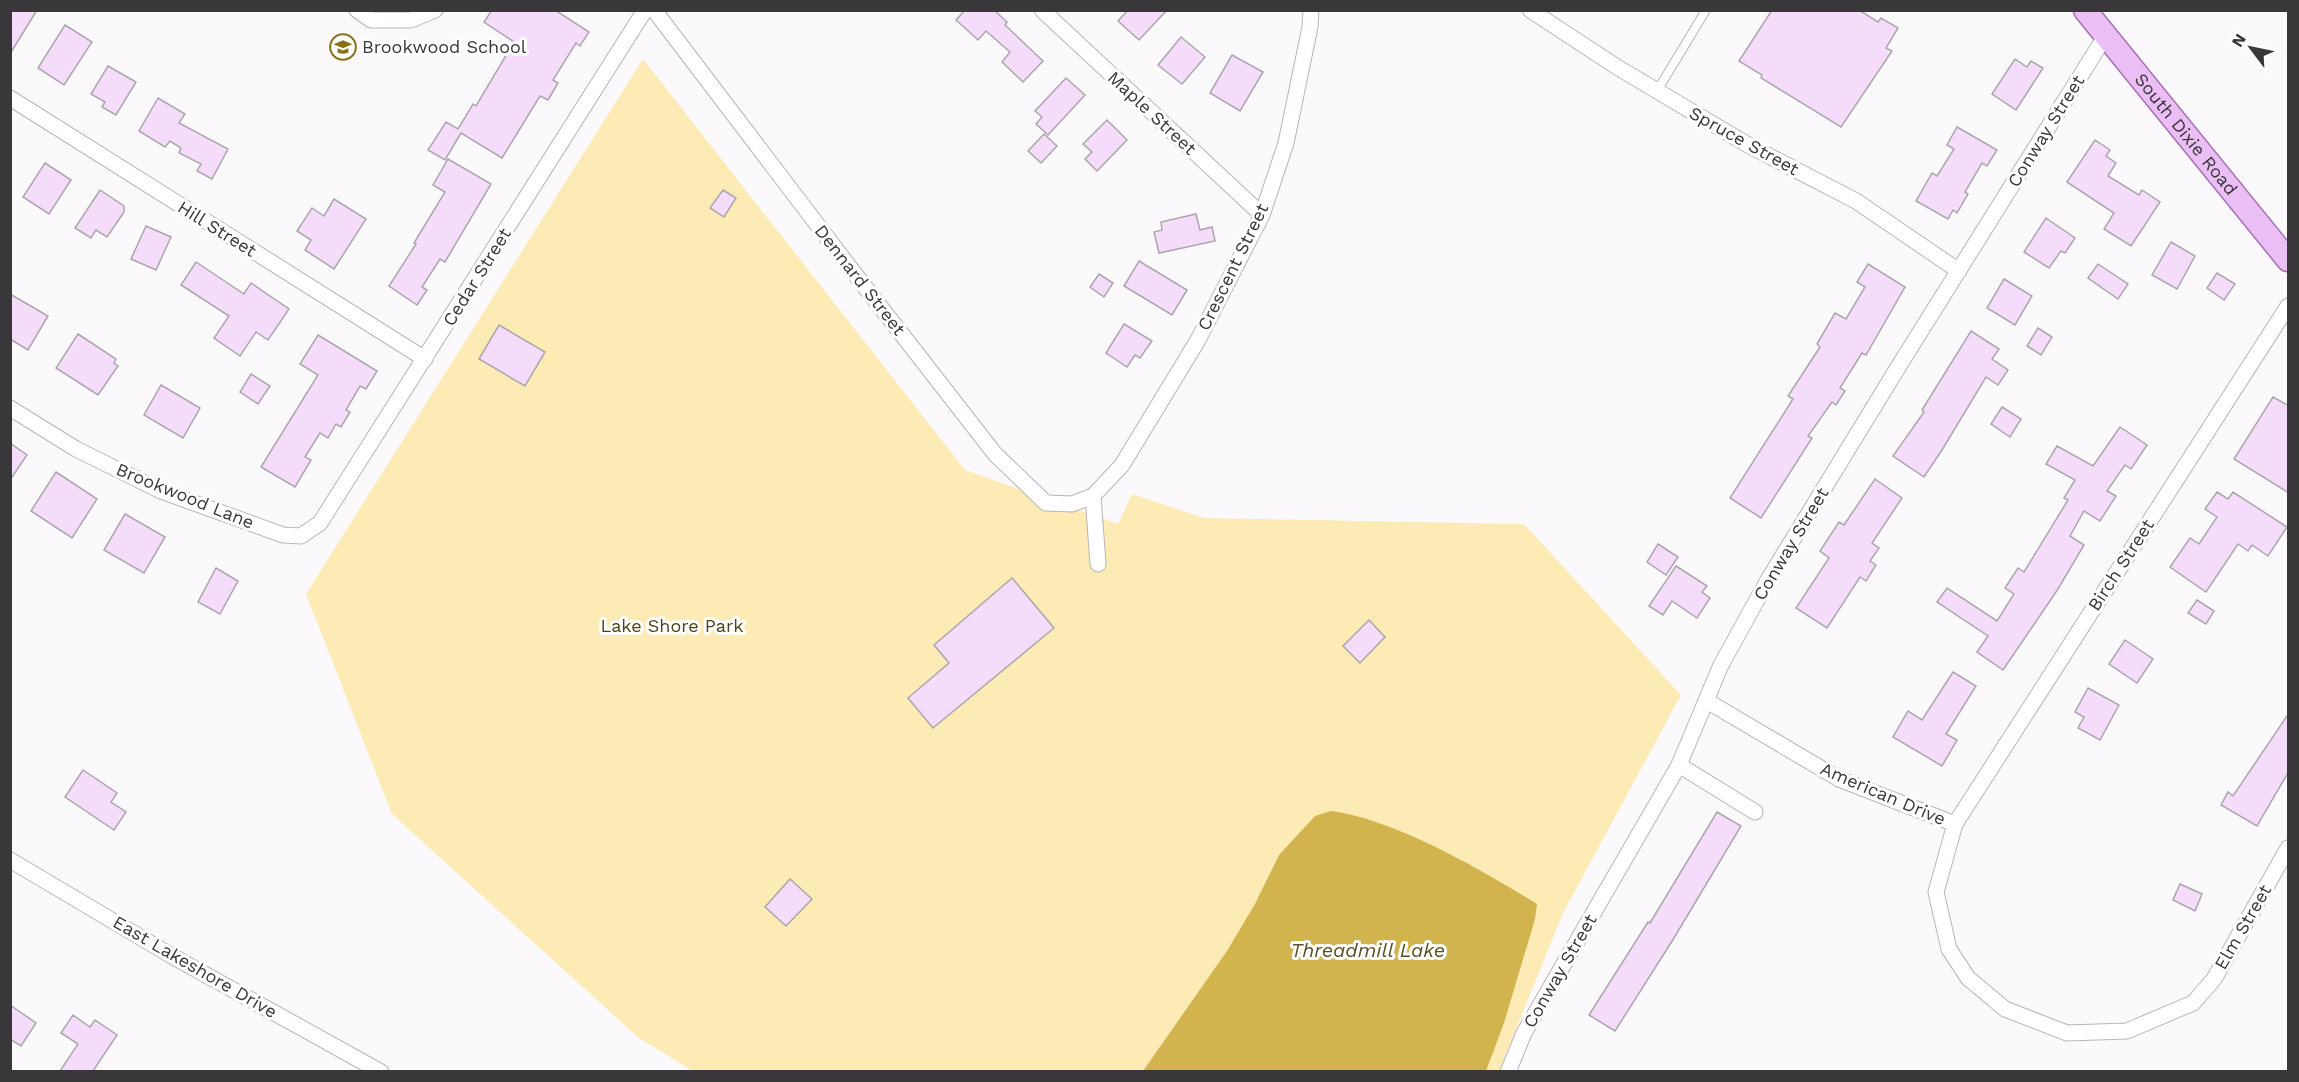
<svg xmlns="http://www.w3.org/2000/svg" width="2299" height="1082" font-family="'Work Sans',sans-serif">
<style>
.green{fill:#fcebb4}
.water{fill:#d2b44f}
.building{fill:#f5dcfb;stroke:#aaa7ab;stroke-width:1.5}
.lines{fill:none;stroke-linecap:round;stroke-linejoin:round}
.service-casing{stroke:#b8b5b9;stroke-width:10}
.minor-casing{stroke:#b8b5b9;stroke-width:17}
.primary-casing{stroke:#a472b0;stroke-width:25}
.service{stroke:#fff;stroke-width:8}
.minor{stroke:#fff;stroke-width:15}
.primary{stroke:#ebbef6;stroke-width:22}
.labels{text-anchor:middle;stroke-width:6;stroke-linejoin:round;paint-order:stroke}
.poi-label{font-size:18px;fill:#393739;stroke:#fff;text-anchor:start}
.street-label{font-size:18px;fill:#393739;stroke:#fff}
.park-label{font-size:18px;fill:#4e4218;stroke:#fff}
.water-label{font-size:20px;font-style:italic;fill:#5c4f25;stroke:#fff}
</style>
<rect width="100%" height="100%" fill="#fcf9fd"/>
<!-- green -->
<path class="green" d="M 643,59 L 965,470 L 1118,524 L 1132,494 L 1204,518 L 1524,524 L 1681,695 L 1563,913 L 1499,1071 L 693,1071 L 639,1038 L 392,814 L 306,594 Z"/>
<!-- water -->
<path class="water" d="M 1331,811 C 1394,819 1482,870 1537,904 L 1535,919 L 1504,1023 L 1486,1071 L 1143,1071 L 1227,951 L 1255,904 L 1279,855 L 1315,816 Z"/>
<!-- building -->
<g class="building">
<path d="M 10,10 L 37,10 L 10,54 Z"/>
<path d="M 492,10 L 555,10 L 589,32 L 580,46 L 576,43 L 553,80 L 558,83 L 548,100 L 540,96 L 502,158 L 461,133 L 445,160 L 428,150 L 446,122 L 458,129 L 473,104 L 476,106 L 514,42 L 484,22 Z"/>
<path d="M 965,10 L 994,10 L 1007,22 L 1005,25 L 1043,61 L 1023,82 L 1002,62 L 1010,52 L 986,31 L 978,40 L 956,20 Z"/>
<path d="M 1128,10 L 1167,10 L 1139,40 L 1118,21 Z"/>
<path d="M 1772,10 L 1859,10 L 1878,22 L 1881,18 L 1898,28 L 1886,48 L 1892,51 L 1841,127 L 1761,78 L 1762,75 L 1739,61 Z"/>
<path d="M 65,25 L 92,42 L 64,85 L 38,68 Z"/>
<path d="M 1181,37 L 1205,57 L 1182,84 L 1158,65 Z"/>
<path d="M 1232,55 L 1263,72 L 1240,111 L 1210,93 Z"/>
<path d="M 2015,59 L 2027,67 L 2031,61 L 2043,68 L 2016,110 L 1992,94 Z"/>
<path d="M 108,66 L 136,82 L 116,115 L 102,107 L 105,102 L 91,94 Z"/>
<path d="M 1066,78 L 1085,95 L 1048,135 L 1036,124 L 1042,117 L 1035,111 Z"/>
<path d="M 158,98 L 185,114 L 179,123 L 228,149 L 212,179 L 197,171 L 201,164 L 179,153 L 181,148 L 170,141 L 165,147 L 139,131 Z"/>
<path d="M 1107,120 L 1127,140 L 1097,171 L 1085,159 L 1092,152 L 1083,144 Z"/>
<path d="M 1957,127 L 1997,150 L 1987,166 L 1982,163 L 1965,192 L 1968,194 L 1957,213 L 1953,210 L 1948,219 L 1916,201 L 1932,173 L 1937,176 L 1954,149 L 1947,145 Z"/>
<path d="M 1044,134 L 1057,146 L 1041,163 L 1028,151 Z"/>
<path d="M 2095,140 L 2110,150 L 2106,156 L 2116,163 L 2108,176 L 2139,195 L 2142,190 L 2160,202 L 2131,246 L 2104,229 L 2114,213 L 2067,182 Z"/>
<path d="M 448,159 L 491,184 L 445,262 L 440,259 L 422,287 L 427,290 L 417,305 L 389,286 L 416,244 L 414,243 L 445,192 L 433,185 Z"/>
<path d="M 45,163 L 71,180 L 49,214 L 23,197 Z"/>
<path d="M 100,190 L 124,206 L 124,212 L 107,237 L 96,230 L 91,238 L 75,228 Z"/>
<path d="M 723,190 L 736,198 L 724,217 L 710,208 Z"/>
<path d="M 334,199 L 366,219 L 334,269 L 305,250 L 311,240 L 297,231 L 312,208 L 324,216 Z"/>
<path d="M 1196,214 L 1200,230 L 1212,227 L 1215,241 L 1159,253 L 1154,232 L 1162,230 L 1161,222 Z"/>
<path d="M 2046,218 L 2075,238 L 2065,253 L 2061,251 L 2049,268 L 2024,252 Z"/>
<path d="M 146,226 L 171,237 L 156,270 L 131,259 Z"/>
<path d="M 2171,242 L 2195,256 L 2177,289 L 2152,275 Z"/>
<path d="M 1139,261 L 1187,290 L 1172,315 L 1124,286 Z"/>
<path d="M 196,262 L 244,294 L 251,283 L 289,309 L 268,340 L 256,332 L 240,356 L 214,338 L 229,316 L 181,285 Z"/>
<path d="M 1868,264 L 1905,287 L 1866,355 L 1862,353 L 1840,388 L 1845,391 L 1836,405 L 1832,402 L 1808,436 L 1812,438 L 1761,518 L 1730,498 L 1793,399 L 1788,396 L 1820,347 L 1817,344 L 1835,313 L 1846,319 L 1865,287 L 1857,282 Z"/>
<path d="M 2098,264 L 2128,284 L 2118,299 L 2088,278 Z"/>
<path d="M 2217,273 L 2235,284 L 2224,300 L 2207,288 Z"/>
<path d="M 1099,274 L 1113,283 L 1104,297 L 1090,287 Z"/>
<path d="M 2004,279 L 2032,296 L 2015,325 L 1987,308 Z"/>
<path d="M 10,294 L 48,316 L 28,350 L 10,339 Z"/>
<path d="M 1124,324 L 1152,341 L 1140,358 L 1135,355 L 1127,367 L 1106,353 Z"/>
<path d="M 499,325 L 545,352 L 525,386 L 479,359 Z"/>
<path d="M 2038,328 L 2052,337 L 2041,355 L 2027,346 Z"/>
<path d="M 1971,331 L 1999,349 L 1992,359 L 2008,370 L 1998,385 L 1986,377 L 1942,450 L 1924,477 L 1893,456 L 1924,412 L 1922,410 Z"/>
<path d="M 78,334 L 116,359 L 114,363 L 118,366 L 98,395 L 56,368 Z"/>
<path d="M 318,335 L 377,371 L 366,389 L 360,386 L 346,410 L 350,412 L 341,427 L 336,424 L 328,438 L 320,433 L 305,457 L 311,460 L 295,487 L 261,467 L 318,375 L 300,364 Z"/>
<path d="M 251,374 L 270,386 L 258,404 L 240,392 Z"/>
<path d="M 161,385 L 200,408 L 183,438 L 144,415 Z"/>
<path d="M 2273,397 L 2289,406 L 2289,493 L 2234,459 Z"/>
<path d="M 2002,407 L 2021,419 L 2010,437 L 1991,424 Z"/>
<path d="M 2120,427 L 2147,445 L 2131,469 L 2125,465 L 2107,491 L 2116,496 L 2100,521 L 2084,511 L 2070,536 L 2084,545 L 2058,589 L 2003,670 L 1977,652 L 1988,636 L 1937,602 L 1947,588 L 1997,621 L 2014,594 L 2005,588 L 2018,568 L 2024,572 L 2068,500 L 2064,498 L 2075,480 L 2046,464 L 2057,446 L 2093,466 Z"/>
<path d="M 10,443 L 27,455 L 10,480 Z"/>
<path d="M 56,472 L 97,499 L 72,538 L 31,511 Z"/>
<path d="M 1875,479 L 1902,498 L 1872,543 L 1879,548 L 1870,561 L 1876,565 L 1866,581 L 1860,577 L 1827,628 L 1796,608 L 1829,558 L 1820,551 L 1839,522 L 1844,525 Z"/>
<path d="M 2217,492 L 2228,499 L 2233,492 L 2287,527 L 2268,556 L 2252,545 L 2248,551 L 2238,544 L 2206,592 L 2170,567 L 2190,538 L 2199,544 L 2217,517 L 2205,509 Z"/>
<path d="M 125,514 L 165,537 L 144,573 L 104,550 Z"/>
<path d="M 1658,544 L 1678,557 L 1666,575 L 1647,562 Z"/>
<path d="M 1676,566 L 1707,586 L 1702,592 L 1710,598 L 1697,618 L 1672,601 L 1663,615 L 1649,606 Z"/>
<path d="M 216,568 L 238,581 L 220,614 L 198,602 Z"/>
<path d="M 1012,578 L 1054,628 L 933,728 L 908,698 L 949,663 L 934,645 Z"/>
<path d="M 2197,600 L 2214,611 L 2206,624 L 2188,613 Z"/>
<path d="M 1369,620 L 1385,637 L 1360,663 L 1343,646 Z"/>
<path d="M 2125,640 L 2153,659 L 2137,683 L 2109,664 Z"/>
<path d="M 1953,672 L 1976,686 L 1946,734 L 1957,740 L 1942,766 L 1893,737 L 1908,711 L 1922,720 Z"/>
<path d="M 2088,688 L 2119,705 L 2100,740 L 2078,728 L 2084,717 L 2075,712 Z"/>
<path d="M 2289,713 L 2289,771 L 2257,826 L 2221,805 L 2228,792 L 2233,796 Z"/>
<path d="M 83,770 L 117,793 L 111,802 L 126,812 L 114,830 L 65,797 Z"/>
<path d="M 1717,812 L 1741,826 L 1674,938 L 1615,1031 L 1589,1015 L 1648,922 L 1650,923 Z"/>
<path d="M 790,879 L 812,899 L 786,926 L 765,907 Z"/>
<path d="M 2180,884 L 2202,894 L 2195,911 L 2173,900 Z"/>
<path d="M 10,1005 L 36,1023 L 21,1046 L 10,1039 Z"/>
<path d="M 73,1015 L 90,1027 L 95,1020 L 117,1035 L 93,1071 L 60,1071 L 78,1044 L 61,1033 Z"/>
</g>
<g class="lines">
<!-- service casing -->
<g class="service-casing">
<path id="service" d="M 1657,91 L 1706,10"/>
</g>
<!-- minor casing -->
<g class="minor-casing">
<g id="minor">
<path d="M 357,10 L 371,20 L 411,20 L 435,10"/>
<path d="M 654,10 L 851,269 L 995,454 L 1046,503 L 1072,504 L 1093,496 L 1122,465 L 1198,340 L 1262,215 L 1286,143 L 1310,27 L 1311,10"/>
<path d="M 1042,10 L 1262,215"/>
<path d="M 1530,10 L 1617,67 L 1748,145 L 1856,201 L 1959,271"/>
<path d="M 10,98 L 425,359"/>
<path d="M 10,408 L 76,449 L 161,491 L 283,535 L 301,536 L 320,523 L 645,10"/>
<path d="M 1093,496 L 1098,564"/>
<path d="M 1707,701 L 1839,779 L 1955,824 L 1936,892 L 1949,949 L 1968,978 L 2005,1009 L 2067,1033 L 2127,1031 L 2193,1003 L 2214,979 L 2288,848"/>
<path d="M 1679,765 L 1755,812"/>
<path d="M 1955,824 L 2288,306"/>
<path d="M 10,860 L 172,956 L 381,1072"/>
<path d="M 1508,1072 L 1524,1033 L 1679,765 L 1721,665 L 1768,580 L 1897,369 L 2106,35"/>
</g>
</g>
<!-- primary casing -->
<g class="primary-casing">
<g id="primary">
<path id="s1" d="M 2085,10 L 2288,260"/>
</g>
</g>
<!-- service -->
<use href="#service" class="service"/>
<!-- minor -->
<use href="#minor" class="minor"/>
<!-- primary -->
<use href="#primary" class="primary"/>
</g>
<!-- icons -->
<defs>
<g id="school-ring" transform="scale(1.35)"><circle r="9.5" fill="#fff" stroke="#8a7114" stroke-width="1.5"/><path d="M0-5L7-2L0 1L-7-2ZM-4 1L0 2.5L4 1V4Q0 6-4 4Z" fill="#8a7114"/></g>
</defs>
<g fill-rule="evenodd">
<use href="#school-ring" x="343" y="47"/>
</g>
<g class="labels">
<!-- poi labels -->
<g class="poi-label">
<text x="362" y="53">Brookwood School</text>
</g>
<!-- street labels -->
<g class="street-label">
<text transform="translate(1152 113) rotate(43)" y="6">Maple Street</text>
<text transform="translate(2046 131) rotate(-58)" y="6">Conway Street</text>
<text dy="6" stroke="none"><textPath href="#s1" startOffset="160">South Dixie Road</textPath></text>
<text transform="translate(1744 141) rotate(29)" y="6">Spruce Street</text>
<text transform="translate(217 229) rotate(32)" y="6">Hill Street</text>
<text transform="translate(1233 267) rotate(-64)" y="6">Crescent Street</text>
<text transform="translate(477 277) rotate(-58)" y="6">Cedar Street</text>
<text transform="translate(860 280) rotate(52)" y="6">Dennard Street</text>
<text transform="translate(185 496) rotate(22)" y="6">Brookwood Lane</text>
<text transform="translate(1791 544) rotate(-59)" y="6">Conway Street</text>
<text transform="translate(2121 565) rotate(-57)" y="6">Birch Street</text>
<text transform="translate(1883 794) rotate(23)" y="6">American Drive</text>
<text transform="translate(2243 927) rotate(-60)" y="6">Elm Street</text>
<text transform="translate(195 967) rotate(30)" y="6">East Lakeshore Drive</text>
<text transform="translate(1560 971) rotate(-60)" y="6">Conway Street</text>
</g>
<!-- park labels -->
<g class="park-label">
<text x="672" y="632">Lake Shore Park</text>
</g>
<!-- water labels -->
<g class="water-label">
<text x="1368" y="957">Threadmill Lake</text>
</g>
</g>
<!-- border -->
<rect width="2299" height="1082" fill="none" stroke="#393739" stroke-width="24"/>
<!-- north arrow -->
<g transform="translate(2251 48) rotate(302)" stroke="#ffffff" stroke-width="4.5" paint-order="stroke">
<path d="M0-4.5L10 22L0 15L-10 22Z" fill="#393739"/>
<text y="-9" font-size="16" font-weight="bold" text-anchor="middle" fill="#393739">N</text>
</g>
</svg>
